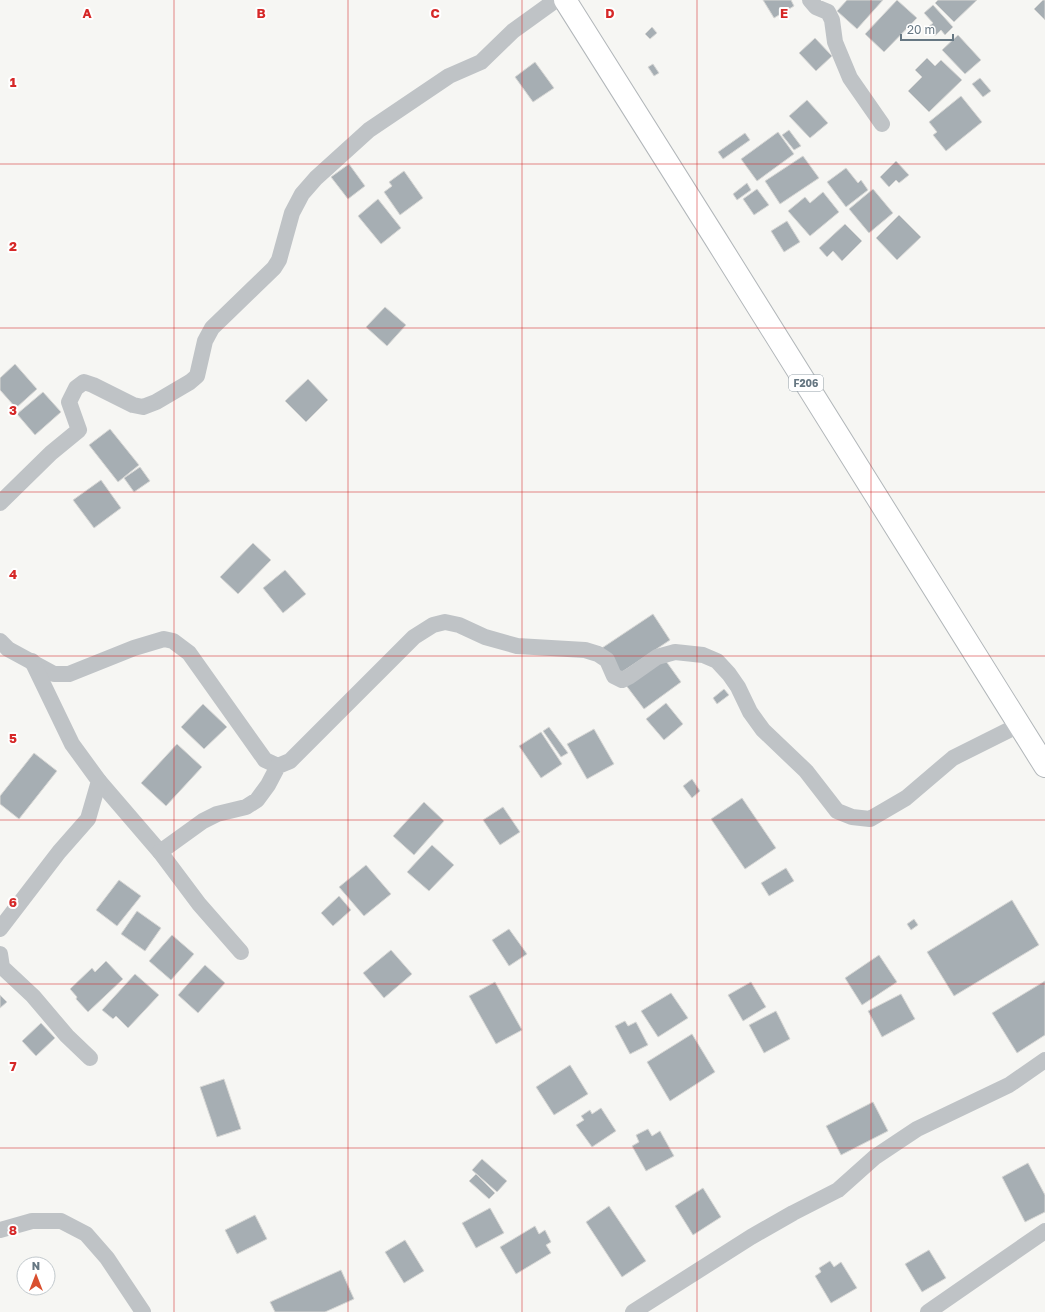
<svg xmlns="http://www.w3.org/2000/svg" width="1045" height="1312" font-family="'Golos Text',sans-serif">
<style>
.building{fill:#a6aeb3;stroke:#d7d7d5}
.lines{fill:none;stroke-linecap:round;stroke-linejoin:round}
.primary-casing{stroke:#b2b7ba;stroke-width:24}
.minor{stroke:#bfc3c6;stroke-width:16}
.primary{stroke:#fff;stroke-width:22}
.grid{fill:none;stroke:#d62828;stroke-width:1;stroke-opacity:0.55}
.labels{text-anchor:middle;stroke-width:4;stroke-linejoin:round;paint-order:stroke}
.shield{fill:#fff;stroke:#94a0a8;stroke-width:1}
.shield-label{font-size:10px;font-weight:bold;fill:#667782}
.grid-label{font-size:13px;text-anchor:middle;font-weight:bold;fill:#d62828;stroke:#fff;stroke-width:4;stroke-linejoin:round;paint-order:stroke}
</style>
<rect width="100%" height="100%" fill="#f6f6f3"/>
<!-- building -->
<g class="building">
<path d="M 763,0 L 791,0 L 794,6 L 774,18 Z"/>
<path d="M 847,0 L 883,0 L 857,29 L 837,11 Z"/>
<path d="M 897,0 L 917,18 L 884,52 L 865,34 Z"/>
<path d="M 938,0 L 977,0 L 954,22 L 935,3 Z"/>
<path d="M 1043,0 L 1045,0 L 1045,20 L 1034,9 Z"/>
<path d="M 933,5 L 953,27 L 945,35 L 941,30 L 935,36 L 927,28 L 933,23 L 924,13 Z"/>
<path d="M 652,27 L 657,33 L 650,39 L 645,34 Z"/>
<path d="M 958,35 L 981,60 L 965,74 L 942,50 Z"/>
<path d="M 815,38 L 832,56 L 816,71 L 799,53 Z"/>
<path d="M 927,58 L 935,66 L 941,60 L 962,80 L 929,112 L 908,91 L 922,77 L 915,70 Z"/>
<path d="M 535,62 L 554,88 L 533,102 L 515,77 Z"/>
<path d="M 653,64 L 659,73 L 654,76 L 648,67 Z"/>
<path d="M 980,78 L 991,91 L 983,97 L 972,84 Z"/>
<path d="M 961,96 L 982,122 L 946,151 L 933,135 L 937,132 L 929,122 Z"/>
<path d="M 807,100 L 828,123 L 810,138 L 789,116 Z"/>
<path d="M 789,130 L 801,146 L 794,150 L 782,135 Z"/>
<path d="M 778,132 L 794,154 L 757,181 L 741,159 Z"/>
<path d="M 745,133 L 750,140 L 723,159 L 718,152 Z"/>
<path d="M 803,156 L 819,178 L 780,204 L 765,181 Z"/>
<path d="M 896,161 L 909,175 L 899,183 L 896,180 L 889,187 L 880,177 Z"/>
<path d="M 349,164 L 365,186 L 348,199 L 331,177 Z"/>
<path d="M 846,168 L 858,183 L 861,180 L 868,190 L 846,207 L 827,182 Z"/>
<path d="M 404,171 L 423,198 L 400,215 L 384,192 L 392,186 L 389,182 Z"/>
<path d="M 747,183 L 751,190 L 737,200 L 733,194 Z"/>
<path d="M 757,189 L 769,205 L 754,215 L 743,199 Z"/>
<path d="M 873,189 L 893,213 L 869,233 L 849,209 Z"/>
<path d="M 823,192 L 839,212 L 810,236 L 788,211 L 805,197 L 810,203 Z"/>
<path d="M 378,199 L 401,228 L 381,244 L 358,216 Z"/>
<path d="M 899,215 L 921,237 L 897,260 L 876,238 Z"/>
<path d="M 787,221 L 800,242 L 784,252 L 771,231 Z"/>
<path d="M 845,224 L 862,241 L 842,261 L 833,251 L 827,257 L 819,248 Z"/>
<path d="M 385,307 L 406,325 L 387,346 L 366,327 Z"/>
<path d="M 15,364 L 37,389 L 16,408 L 0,390 L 0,378 Z"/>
<path d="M 308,379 L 328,400 L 306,422 L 285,401 Z"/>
<path d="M 43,392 L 61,412 L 35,435 L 17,414 Z"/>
<path d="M 110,429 L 139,465 L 118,482 L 89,445 Z"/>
<path d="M 140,467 L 150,481 L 134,492 L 124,478 Z"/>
<path d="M 101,480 L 121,508 L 94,528 L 73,500 Z"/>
<path d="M 253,543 L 271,560 L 238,594 L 220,577 Z"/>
<path d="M 285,570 L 306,594 L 283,613 L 263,588 Z"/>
<path d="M 653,614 L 670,640 L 619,674 L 602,648 Z"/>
<path d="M 663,657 L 681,682 L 644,709 L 625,684 Z"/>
<path d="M 724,689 L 729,695 L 717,704 L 713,698 Z"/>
<path d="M 666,703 L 683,724 L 664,740 L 646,719 Z"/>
<path d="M 203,704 L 227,727 L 204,749 L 181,727 Z"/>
<path d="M 549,727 L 568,753 L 561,757 L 543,731 Z"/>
<path d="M 594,729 L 614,764 L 587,779 L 567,744 Z"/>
<path d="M 541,732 L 562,764 L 541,778 L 519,746 Z"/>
<path d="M 177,744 L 202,767 L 166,806 L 141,783 Z"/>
<path d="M 34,753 L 57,771 L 19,819 L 0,804 L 0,796 Z"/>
<path d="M 692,779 L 700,791 L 692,798 L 683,786 Z"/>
<path d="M 742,798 L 776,848 L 745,869 L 711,819 Z"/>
<path d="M 424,802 L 444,821 L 414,855 L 393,836 Z"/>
<path d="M 503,807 L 520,832 L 500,845 L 483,820 Z"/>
<path d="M 432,845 L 454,865 L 429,891 L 407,872 Z"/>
<path d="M 366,865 L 391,894 L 364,916 L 339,887 Z"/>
<path d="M 786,868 L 794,881 L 769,896 L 761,883 Z"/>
<path d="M 119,880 L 141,896 L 117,926 L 96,910 Z"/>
<path d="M 339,896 L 351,910 L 333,926 L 321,913 Z"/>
<path d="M 1012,900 L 1039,945 L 954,996 L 927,952 Z"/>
<path d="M 137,911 L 161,928 L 145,951 L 121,934 Z"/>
<path d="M 914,919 L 918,925 L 911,930 L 907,924 Z"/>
<path d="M 509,929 L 527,954 L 509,966 L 492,940 Z"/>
<path d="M 172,935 L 194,954 L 171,980 L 149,961 Z"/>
<path d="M 391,950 L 412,974 L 384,998 L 363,973 Z"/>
<path d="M 879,955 L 897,982 L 862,1005 L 845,978 Z"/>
<path d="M 106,961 L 123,979 L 88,1012 L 76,999 L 77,997 L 70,989 L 92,968 L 95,972 Z"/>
<path d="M 205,965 L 225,983 L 198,1013 L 178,995 Z"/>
<path d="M 135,974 L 159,995 L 128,1028 L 116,1016 L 113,1019 L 102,1010 Z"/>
<path d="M 1045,981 L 1045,1035 L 1017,1053 L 992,1013 Z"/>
<path d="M 495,982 L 522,1030 L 496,1044 L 469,996 Z"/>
<path d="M 751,982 L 766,1007 L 743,1021 L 728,995 Z"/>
<path d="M 671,993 L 688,1018 L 658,1037 L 641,1011 Z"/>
<path d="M 901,994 L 915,1019 L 882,1037 L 868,1011 Z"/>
<path d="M 0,995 L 7,1002 L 0,1008 Z"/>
<path d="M 776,1011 L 790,1039 L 764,1053 L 749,1025 Z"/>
<path d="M 625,1021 L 628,1026 L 636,1022 L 648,1045 L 630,1054 L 615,1026 Z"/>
<path d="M 41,1023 L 55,1038 L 36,1056 L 22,1041 Z"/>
<path d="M 692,1034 L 715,1072 L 670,1101 L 647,1062 Z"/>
<path d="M 570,1065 L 588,1094 L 554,1115 L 536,1087 Z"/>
<path d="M 224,1079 L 241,1129 L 217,1137 L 200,1087 Z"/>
<path d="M 873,1102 L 888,1131 L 841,1155 L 826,1126 Z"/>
<path d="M 601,1108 L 616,1131 L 592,1147 L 576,1125 L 584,1120 L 581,1116 L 590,1110 L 592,1114 Z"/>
<path d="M 648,1129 L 652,1136 L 660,1131 L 674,1156 L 646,1171 L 632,1146 L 639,1142 L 636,1135 Z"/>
<path d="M 482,1159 L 507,1181 L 497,1192 L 472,1170 Z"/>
<path d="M 1028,1163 L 1045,1195 L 1045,1212 L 1025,1222 L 1002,1177 Z"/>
<path d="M 476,1174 L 495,1193 L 489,1199 L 469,1181 Z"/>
<path d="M 703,1188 L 721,1217 L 693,1235 L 675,1206 Z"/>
<path d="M 609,1206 L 646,1261 L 622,1277 L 586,1222 Z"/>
<path d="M 490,1208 L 504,1233 L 476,1248 L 462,1223 Z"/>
<path d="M 255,1215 L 267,1239 L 237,1254 L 225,1230 Z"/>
<path d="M 535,1226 L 539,1234 L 545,1230 L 551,1242 L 546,1245 L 551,1253 L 516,1274 L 500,1247 Z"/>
<path d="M 405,1240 L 424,1271 L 404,1283 L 385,1252 Z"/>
<path d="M 929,1250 L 946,1278 L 922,1292 L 905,1264 Z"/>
<path d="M 830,1261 L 834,1267 L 841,1262 L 857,1288 L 831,1303 L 815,1276 L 821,1272 L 819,1268 Z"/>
<path d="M 341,1270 L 354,1299 L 325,1312 L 275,1312 L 270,1302 Z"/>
</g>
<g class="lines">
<!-- primary casing -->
<g class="primary-casing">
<path id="primary" d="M 565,0 L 715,238 L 1045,766"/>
</g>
<!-- minor -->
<g class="minor">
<path d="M 810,0 L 816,7 L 828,12 L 832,20 L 835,42 L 850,78 L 882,124"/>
<path d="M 0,503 L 51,453 L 79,430 L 69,402 L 76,388 L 84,382 L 93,385 L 133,405 L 143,407 L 156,402 L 190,382 L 197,376 L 205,341 L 212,328 L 274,268 L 279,260 L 292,213 L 302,194 L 316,178 L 369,130 L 449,76 L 481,62 L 513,31 L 556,0"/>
<path d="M 0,641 L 8,649 L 54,674 L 69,674 L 134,648 L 164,639 L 173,641 L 189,653 L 265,760 L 278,766"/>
<path d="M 99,781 L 160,852 L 203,821 L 217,814 L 246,807 L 257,800 L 268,785 L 278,766 L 290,761 L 414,637 L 433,625 L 445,622 L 459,625 L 485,637 L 517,646 L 585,650 L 598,654 L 607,660 L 614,676 L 622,680 L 630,676 L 657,657 L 675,652 L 703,655 L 717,661 L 729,674 L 738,687 L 750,712 L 763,730 L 806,771 L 837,811 L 852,817 L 870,819 L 906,798 L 953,758 L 1019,725"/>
<path d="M 160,852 L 199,904 L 241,952"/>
<path d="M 0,929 L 59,852 L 88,819 L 99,781 L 72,744 L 32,661"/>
<path d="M 0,954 L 2,967 L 33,996 L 67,1036 L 90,1058"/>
<path d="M 0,1230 L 32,1221 L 61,1221 L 86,1234 L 107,1258 L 143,1312"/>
<path d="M 633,1312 L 751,1237 L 793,1213 L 838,1190 L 875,1157 L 917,1129 L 1009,1085 L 1045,1060"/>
<path d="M 928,1312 L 1045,1231"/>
</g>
<!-- primary -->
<use href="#primary" class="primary"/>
</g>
<!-- grid -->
<path class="grid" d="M 174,0 L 174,1312M 348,0 L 348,1312M 522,0 L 522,1312M 697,0 L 697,1312M 871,0 L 871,1312M 0,164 L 1045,164M 0,328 L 1045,328M 0,492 L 1045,492M 0,656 L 1045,656M 0,820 L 1045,820M 0,984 L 1045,984M 0,1148 L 1045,1148"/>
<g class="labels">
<!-- shield labels -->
<rect class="shield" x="789" y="375" width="34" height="16" rx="3"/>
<g class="shield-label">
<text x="806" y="387">F206</text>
</g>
</g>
<g class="grid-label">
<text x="87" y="18">A</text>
<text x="261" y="18">B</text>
<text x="435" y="18">C</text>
<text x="610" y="18">D</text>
<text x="784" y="18">E</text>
<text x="13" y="87">1</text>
<text x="13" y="251">2</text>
<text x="13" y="415">3</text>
<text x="13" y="579">4</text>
<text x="13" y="743">5</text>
<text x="13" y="907">6</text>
<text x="13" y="1071">7</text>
<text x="13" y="1235">8</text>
</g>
<!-- north arrow -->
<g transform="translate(36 1276)"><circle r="19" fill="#ffffff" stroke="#c2c9cd"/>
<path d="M0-3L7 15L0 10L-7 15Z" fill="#d94f2f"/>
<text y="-6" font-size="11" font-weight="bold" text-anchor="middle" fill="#667782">N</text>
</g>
<!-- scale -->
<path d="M901 34v6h52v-6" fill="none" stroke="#667782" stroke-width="2"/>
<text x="907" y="34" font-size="12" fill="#667782" stroke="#ffffff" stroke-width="3" paint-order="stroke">20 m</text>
</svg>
